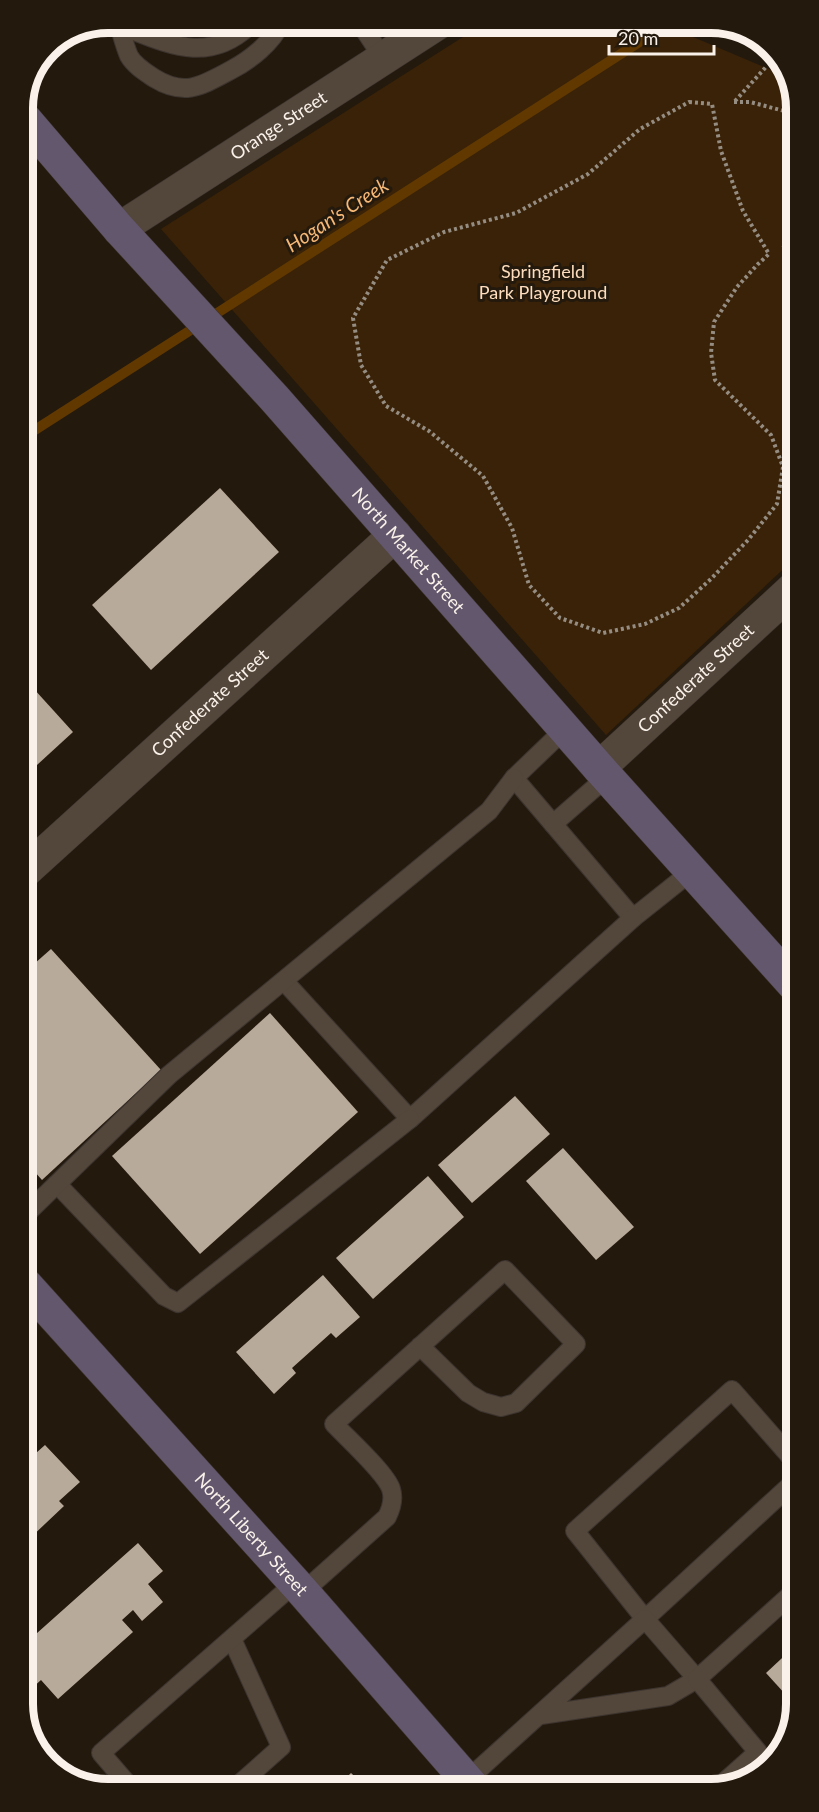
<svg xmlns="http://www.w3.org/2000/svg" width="819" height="1812" font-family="Lato,sans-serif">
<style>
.green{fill:#392207}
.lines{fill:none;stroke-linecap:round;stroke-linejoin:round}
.stream{stroke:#603800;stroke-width:10}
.building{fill:#b8aa9b}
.lane-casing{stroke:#3c342f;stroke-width:20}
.street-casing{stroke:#3c342f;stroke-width:34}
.secondary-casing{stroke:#3c342f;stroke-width:34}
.path{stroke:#958c82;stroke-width:4;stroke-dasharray:3 3;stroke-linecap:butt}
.lane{stroke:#53463a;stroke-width:18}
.street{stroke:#53463a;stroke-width:33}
.secondary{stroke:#62576c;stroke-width:33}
.labels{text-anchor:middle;stroke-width:6;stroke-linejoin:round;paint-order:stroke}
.street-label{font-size:18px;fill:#faf2ea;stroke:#24190d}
.park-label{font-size:18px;fill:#fdddbd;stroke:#24190d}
.water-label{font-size:20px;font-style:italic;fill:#f6b876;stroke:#24190d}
.rim{fill:none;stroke:#faf2ea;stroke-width:8}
</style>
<rect width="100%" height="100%" fill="#24190d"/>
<!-- green -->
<g class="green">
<path d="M 485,23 L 676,23 L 686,34 L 776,72 L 792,81 L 793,560 L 606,735 L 161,229 Z"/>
<path d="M 23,219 L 36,237 L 23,245 Z"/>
</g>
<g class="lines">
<!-- stream -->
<path class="stream" d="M 24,437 L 669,23"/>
</g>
<!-- building -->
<g class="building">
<path d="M 220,488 L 279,552 L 151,670 L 92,605 Z"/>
<path d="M 24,678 L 73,732 L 25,776 L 24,687 Z"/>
<path d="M 51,949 L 161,1070 L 42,1180 L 26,1162 L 25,972 Z"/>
<path d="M 270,1013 L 358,1112 L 200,1254 L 112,1156 Z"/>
<path d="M 515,1096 L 550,1134 L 472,1203 L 438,1165 Z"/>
<path d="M 563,1148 L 634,1227 L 596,1260 L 526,1181 Z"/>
<path d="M 428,1176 L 464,1217 L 373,1299 L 336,1258 Z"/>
<path d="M 323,1275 L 360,1317 L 336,1338 L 331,1333 L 292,1368 L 296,1373 L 274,1394 L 236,1352 Z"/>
<path d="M 45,1445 L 80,1482 L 59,1501 L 64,1506 L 27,1541 L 26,1471 L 28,1469 L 26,1462 Z"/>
<path d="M 138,1543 L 163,1571 L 148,1584 L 163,1602 L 142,1621 L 133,1610 L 122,1620 L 133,1632 L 58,1699 L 41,1680 L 30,1690 L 27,1687 L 27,1642 Z"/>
<path d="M 796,1645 L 796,1706 L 766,1673 Z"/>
<path d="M 351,1773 L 366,1787 L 336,1788 Z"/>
</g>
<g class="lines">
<!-- lane casing -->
<g class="lane-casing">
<g id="lane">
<path d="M 360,23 L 383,58"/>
<path d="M 119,25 C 122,35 125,47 129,56 C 134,65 145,72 154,78 C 185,97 201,86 231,70 C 250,60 272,43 281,23"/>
<path d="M 119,25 C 168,44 209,66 252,23"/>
<path d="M 565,729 L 514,778 L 633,918 L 692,871"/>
<path d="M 553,824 L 607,777"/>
<path d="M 284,981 L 410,1119 L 633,918"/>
<path d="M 57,1184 L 164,1296 L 178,1303 L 410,1119"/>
<path d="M 26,1214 L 169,1075 L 489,811 L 514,778"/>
<path d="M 796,1463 L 732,1390 L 575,1531 L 645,1619 L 796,1480"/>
<path d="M 303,1592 L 387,1517 C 391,1509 394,1498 391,1489 C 386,1473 347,1438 334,1424 L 505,1270 L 576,1344 L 516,1403 L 501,1407 L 483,1402 L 468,1393 L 420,1346"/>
<path d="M 232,1639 L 281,1747 L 235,1788"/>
<path d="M 467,1780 L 645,1619 L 697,1679 L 668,1696 L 541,1715"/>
<path d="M 721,1785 L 758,1752 L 697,1679 L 796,1590"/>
<path d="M 132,1789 L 101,1753 L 295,1583"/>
</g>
</g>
<!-- street casing -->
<g class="street-casing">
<g id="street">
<path id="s1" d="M 119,229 L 438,23"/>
<path id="s2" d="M 599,768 L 793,589"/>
<path id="s3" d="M 25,871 L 395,535"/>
</g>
</g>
<!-- secondary casing -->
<g class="secondary-casing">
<g id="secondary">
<path id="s4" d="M 23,117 L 119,229 L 275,399 L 599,768 L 794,985"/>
<path id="s5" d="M 26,1285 L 303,1592 L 473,1787"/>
</g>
</g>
<!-- path -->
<g class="path">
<path d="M 735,101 L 766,67"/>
<path d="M 689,102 L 712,104 L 721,151 L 743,211 L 769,254 L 758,264 L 737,287 L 714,322 L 711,353 L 715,380 L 771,435 L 783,467 L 777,504 L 748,540 L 711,579 L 679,608 L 645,624 L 603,633 L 560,618 L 529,585 L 512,528 L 483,476 L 429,431 L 386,406 L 361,365 L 353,318 L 387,260 L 444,232 L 516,213 L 588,174 L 640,129 Z"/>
<path d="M 734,102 L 750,102 L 792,113"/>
<path d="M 783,248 L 792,239"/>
<path d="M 783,467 L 793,469"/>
</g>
<!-- lane -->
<use href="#lane" class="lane"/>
<!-- street -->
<use href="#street" class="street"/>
<!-- secondary -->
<use href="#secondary" class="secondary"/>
</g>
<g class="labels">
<!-- street labels -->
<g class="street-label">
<text dy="6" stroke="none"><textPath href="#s1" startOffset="190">Orange Street</textPath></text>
<text dy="6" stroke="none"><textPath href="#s4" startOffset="580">North Market Street</textPath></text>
<text dy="6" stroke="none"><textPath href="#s2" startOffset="132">Confederate Street</textPath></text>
<text dy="6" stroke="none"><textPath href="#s3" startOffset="250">Confederate Street</textPath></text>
<text dy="6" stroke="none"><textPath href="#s5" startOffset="336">North Liberty Street</textPath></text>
</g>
<!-- park labels -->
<g class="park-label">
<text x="543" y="278">Springfield<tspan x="543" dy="21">Park Playground</tspan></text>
</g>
<!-- water labels -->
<g class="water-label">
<text transform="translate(337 215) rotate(-33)" y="7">Hogan's Creek</text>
</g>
</g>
<!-- crop -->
<path d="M0 0H819V1812H0ZM108 33H711A75 75 0 0 1 786 108V1704A75 75 0 0 1 711 1779H108A75 75 0 0 1 33 1704V108A75 75 0 0 1 108 33Z" fill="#24190d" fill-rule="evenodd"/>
<path class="rim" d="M108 33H711A75 75 0 0 1 786 108V1704A75 75 0 0 1 711 1779H108A75 75 0 0 1 33 1704V108A75 75 0 0 1 108 33Z"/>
<!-- scale -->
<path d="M609 45v9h105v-9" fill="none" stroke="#faf2ea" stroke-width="3"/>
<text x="618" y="45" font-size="18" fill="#faf2ea" stroke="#24190d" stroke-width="4.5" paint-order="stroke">20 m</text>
</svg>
